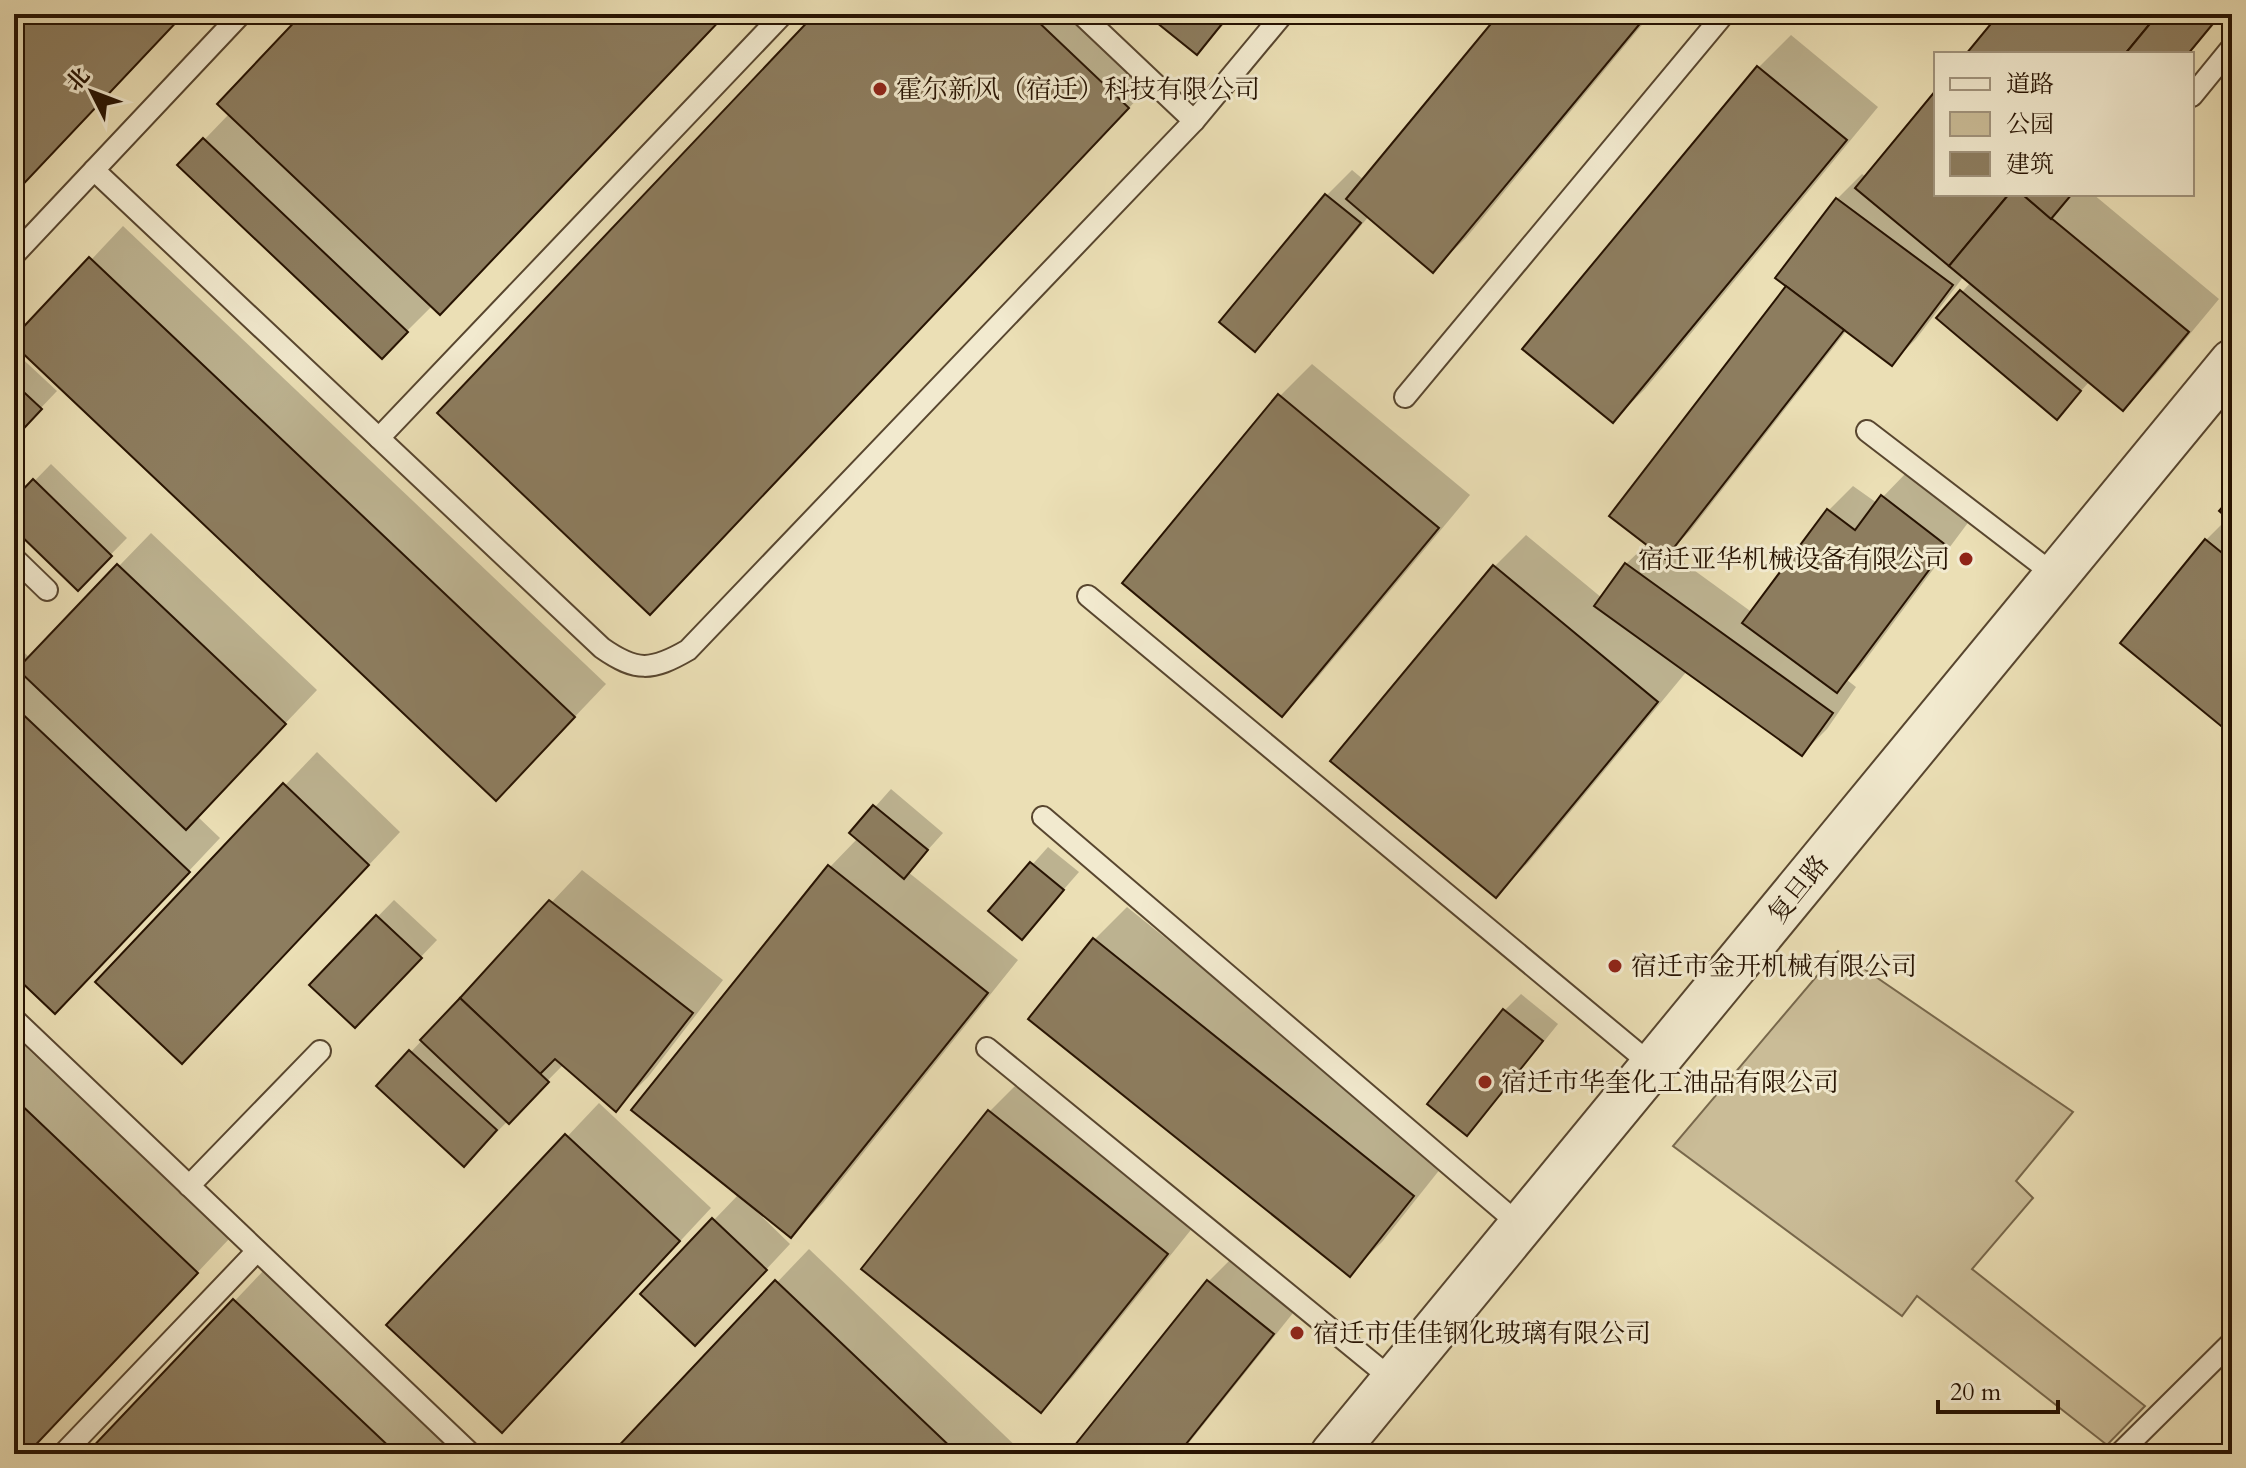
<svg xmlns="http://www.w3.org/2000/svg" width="2246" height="1468" font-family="Cardo,'Noto Serif SC',serif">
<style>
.green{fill:#cabc97;stroke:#78684c;stroke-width:2}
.shadow{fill:#0003}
.building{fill:#8d7d5f;stroke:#271302;stroke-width:2}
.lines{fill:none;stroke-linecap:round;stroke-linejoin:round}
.service-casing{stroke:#58462f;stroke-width:24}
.tertiary-casing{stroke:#58462f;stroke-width:48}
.service{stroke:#f2eacf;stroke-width:20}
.tertiary{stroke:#f2eacf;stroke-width:44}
.poi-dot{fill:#8f2418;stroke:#f2eacf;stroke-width:3}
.labels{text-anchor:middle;stroke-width:6;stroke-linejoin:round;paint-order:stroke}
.poi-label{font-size:26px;fill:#271302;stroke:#f2eacf;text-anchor:start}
.street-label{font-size:26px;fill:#271302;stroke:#f2eacf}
</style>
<rect width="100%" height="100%" fill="#ebdfb5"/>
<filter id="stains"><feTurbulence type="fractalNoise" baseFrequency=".0025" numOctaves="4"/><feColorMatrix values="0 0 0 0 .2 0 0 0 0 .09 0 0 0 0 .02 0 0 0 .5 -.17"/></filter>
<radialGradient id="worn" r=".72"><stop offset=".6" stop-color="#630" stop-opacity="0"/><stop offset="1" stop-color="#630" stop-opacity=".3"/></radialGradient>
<!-- green -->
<path class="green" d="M 1838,951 L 2073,1112 L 2016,1181 L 2033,1198 L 1972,1269 L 2145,1406 L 2107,1445 L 1917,1296 L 1902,1316 L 1673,1146 Z"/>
<!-- shadow -->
<g class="shadow">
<path d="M 305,14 L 725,14 L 407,331 L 180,165 L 230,113 Z"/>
<path d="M 818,14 L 1096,14 L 1160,75 L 682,580 Z"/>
<path d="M 1149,14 L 1234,14 L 1197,52 Z"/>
<path d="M 1502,14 L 1651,14 L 1466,238 L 1433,270 L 1369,216 L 1279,324 L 1255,349 L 1222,322 L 1327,195 L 1352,170 L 1364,180 Z"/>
<path d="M 2002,14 L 2223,14 L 2189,54 L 1968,54 Z"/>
<path d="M 1791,35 L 1878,107 L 1645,389 L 1613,421 L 1525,349 L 1759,67 Z"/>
<path d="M 1936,93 L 1936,194 L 2093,194 L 2219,299 L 2155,376 L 2123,408 L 2090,381 L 2057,417 L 1939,318 L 1971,282 L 1964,276 L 1916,339 L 1892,363 L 1847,330 L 1690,531 L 1669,552 L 1753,613 L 1829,510 L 1853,486 L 1877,503 L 1907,472 L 1970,520 L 1861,666 L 1847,680 L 1856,687 L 1827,729 L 1802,754 L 1687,671 L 1528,863 L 1495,896 L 1494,567 L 1526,535 L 1602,598 L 1626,564 L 1648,543 L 1837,199 L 1862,174 L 1866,177 Z"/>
<path d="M 123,226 L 606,684 L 528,766 L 14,342 Z"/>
<path d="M 14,351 L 57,391 L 14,436 Z"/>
<path d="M 1312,364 L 1470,495 L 1314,682 L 1282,714 L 1280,396 Z"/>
<path d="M 51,464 L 127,538 L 78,588 L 14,526 L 14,502 Z"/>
<path d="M 2232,499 L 2232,733 L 2206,540 L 2229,517 Z"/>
<path d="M 151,533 L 317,690 L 197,816 L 220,838 L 87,979 L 14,972 L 14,643 L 30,658 Z"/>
<path d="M 317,752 L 400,832 L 214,1029 L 98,981 Z"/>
<path d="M 891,789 L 943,833 L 908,872 L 1018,960 L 823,1203 L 791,1236 L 758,1209 L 756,1211 L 790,1244 L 720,1319 L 643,1294 L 739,1194 L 830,867 L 858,838 L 852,833 Z"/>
<path d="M 1048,847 L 1079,872 L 1022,937 L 991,911 Z"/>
<path d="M 582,870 L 723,980 L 648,1077 L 616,1109 L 564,1064 L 481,1148 L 379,1086 Z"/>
<path d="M 394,900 L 437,940 L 372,1008 L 312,984 Z"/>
<path d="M 1127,907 L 1445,1163 L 1382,1242 L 1349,1274 L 1031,1019 L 1095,939 Z"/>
<path d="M 1521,994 L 1558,1024 L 1483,1117 L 1466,1133 L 1504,1011 Z"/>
<path d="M 14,1036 L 229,1239 L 26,1454 L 14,1454 Z"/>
<path d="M 1022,1079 L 1198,1221 L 1072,1378 L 1040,1410 L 863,1268 L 990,1111 Z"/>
<path d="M 599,1103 L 711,1208 L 534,1398 L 389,1325 Z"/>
<path d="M 809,1249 L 1024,1454 L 613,1454 Z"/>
<path d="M 1233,1257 L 1297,1308 L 1180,1454 L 1090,1454 L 1208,1282 Z"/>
<path d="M 266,1268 L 462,1454 L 89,1454 Z"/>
</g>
<!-- building -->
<g class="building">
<path d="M 14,14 L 184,14 L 14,194 Z"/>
<path d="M 302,14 L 726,14 L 440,315 L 217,104 Z"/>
<path d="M 815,14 L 1030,14 L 1129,108 L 650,615 L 437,413 Z"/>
<path d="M 1146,14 L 1230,14 L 1197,55 Z"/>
<path d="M 1499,14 L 1648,14 L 1433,273 L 1346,199 Z"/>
<path d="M 1999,14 L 2158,14 L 2125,54 L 1966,54 Z"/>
<path d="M 2158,14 L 2221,14 L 2188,54 L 2125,54 Z"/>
<path d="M 1757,66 L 1847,140 L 1613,423 L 1522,349 Z"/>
<path d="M 1936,90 L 1936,194 L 2009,194 L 1949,266 L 1855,188 Z"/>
<path d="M 203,138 L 408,332 L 382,359 L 177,165 Z"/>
<path d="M 1325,194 L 1361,223 L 1255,352 L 1219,322 Z"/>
<path d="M 2009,194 L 2022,194 L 2189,332 L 2123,411 L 1949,266 Z"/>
<path d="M 2022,194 L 2072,194 L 2051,219 Z"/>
<path d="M 1836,198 L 1953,285 L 1892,366 L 1775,278 Z"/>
<path d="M 89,257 L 575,717 L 496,801 L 14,345 L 14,337 Z"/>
<path d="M 1786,286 L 1844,330 L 1665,559 L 1609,516 Z"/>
<path d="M 1960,290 L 2081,391 L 2057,420 L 1936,318 Z"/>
<path d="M 14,383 L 42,409 L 14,439 Z"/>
<path d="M 1278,394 L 1439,528 L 1282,717 L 1122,583 Z"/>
<path d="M 33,479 L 112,556 L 78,591 L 14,529 L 14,499 Z"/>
<path d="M 1881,495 L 1947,546 L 1837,693 L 1742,623 L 1827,509 L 1855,530 Z"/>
<path d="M 2232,496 L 2232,522 L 2219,511 Z"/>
<path d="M 2205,539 L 2232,561 L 2232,735 L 2120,643 Z"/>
<path d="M 1625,563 L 1833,713 L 1802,756 L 1594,606 Z"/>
<path d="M 117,564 L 286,724 L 186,830 L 17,669 Z"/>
<path d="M 1493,565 L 1658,702 L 1496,898 L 1330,761 Z"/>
<path d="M 14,706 L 190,872 L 55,1014 L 14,975 Z"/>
<path d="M 283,783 L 369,865 L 182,1064 L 95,982 Z"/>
<path d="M 873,805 L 928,850 L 904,879 L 849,833 Z"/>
<path d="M 1030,862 L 1064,890 L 1022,940 L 988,911 Z"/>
<path d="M 828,865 L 988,993 L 791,1238 L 631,1110 Z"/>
<path d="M 549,900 L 693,1013 L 616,1112 L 555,1059 L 540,1074 L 460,998 Z"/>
<path d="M 376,915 L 422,958 L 355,1028 L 309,985 Z"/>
<path d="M 1093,938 L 1414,1196 L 1350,1277 L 1028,1019 Z"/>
<path d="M 460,998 L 549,1082 L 509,1124 L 420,1040 Z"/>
<path d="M 1503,1009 L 1543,1041 L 1467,1136 L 1427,1104 Z"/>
<path d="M 409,1050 L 497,1130 L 464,1167 L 376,1086 Z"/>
<path d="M 14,1098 L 198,1273 L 27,1454 L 14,1454 Z"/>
<path d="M 988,1110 L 1168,1254 L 1041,1413 L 861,1269 Z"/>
<path d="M 565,1134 L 680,1241 L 502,1433 L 386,1325 Z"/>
<path d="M 712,1218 L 767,1270 L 695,1346 L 640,1294 Z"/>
<path d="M 775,1280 L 958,1454 L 611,1454 Z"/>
<path d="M 1207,1280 L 1274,1334 L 1178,1454 L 1087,1454 L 1075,1445 Z"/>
<path d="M 233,1299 L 397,1454 L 86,1454 Z"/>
</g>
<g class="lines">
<!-- service casing -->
<g class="service-casing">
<g id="service">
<path d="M 1081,14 L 1194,121"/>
<path d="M 2192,96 L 2232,47"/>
<path d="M 94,170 L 602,648 C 636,672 652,671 688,650 L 1194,121 L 1283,14"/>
<path d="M 14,255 L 241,14"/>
<path d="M 1405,397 L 1724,14"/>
<path d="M 1867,431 L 2056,576"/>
<path d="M 379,438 L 783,14"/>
<path d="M 14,558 L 47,590"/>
<path d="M 1088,596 L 1653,1066"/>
<path d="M 1043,817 L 1521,1226"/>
<path d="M 14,1019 L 471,1454"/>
<path d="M 987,1048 L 1393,1380"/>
<path d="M 189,1186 L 320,1051"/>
<path d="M 63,1454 L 257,1251"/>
<path d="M 2119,1454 L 2232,1342"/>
</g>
</g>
<!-- tertiary casing -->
<g class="tertiary-casing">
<path id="tertiary" d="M 1333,1454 L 2232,362"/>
</g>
<!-- service -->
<use href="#service" class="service"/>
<!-- tertiary -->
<use href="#tertiary" class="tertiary"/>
</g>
<!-- markers -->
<g class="poi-dot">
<circle cx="880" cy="89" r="8"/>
<circle cx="1966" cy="559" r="8"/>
<circle cx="1615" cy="966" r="8"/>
<circle cx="1485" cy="1082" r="8"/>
<circle cx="1297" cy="1333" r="8"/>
</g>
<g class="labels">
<!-- poi labels -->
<g class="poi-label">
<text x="896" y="98">霍尔新风（宿迁）科技有限公司</text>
<text x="1950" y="568" text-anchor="end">宿迁亚华机械设备有限公司</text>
<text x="1631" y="975">宿迁市金开机械有限公司</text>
<text x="1501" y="1091">宿迁市华奎化工油品有限公司</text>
<text x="1313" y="1342">宿迁市佳佳钢化玻璃有限公司</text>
</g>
<!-- street labels -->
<g class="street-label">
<text transform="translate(1798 889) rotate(-51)" y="9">复旦路</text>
</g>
</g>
<!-- margin -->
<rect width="2246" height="1468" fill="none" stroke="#ebdfb5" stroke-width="48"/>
<rect x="16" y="16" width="2214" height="1436" fill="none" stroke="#271302" stroke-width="4"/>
<rect x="24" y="24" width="2198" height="1420" fill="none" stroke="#271302" stroke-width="2"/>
<!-- legend -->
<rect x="1934" y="52" width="260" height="144" fill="#f2eacf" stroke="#a1947d" stroke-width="2"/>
<rect x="1950" y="78" width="40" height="12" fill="#f2eacf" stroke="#a1947d" stroke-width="2"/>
<text x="2006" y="92" font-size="24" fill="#271302">道路</text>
<rect x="1950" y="112" width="40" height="24" fill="#cabc97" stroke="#a1947d" stroke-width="2"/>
<text x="2006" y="132" font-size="24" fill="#271302">公园</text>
<rect x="1950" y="152" width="40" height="24" fill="#8d7d5f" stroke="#a1947d" stroke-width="2"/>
<text x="2006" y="172" font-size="24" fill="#271302">建筑</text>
<!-- north arrow -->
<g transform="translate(92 92) rotate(312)" stroke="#f2eacf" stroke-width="6" paint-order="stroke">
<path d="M0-6L14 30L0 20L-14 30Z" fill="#271302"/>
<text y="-12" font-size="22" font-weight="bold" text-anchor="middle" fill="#271302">北</text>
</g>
<!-- scale -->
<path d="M1938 1400v12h120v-12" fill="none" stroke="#271302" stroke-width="4"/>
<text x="1950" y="1400" font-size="24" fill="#271302" stroke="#f2eacf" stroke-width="6" paint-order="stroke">20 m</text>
<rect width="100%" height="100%" filter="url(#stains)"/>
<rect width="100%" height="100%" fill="url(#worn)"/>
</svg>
